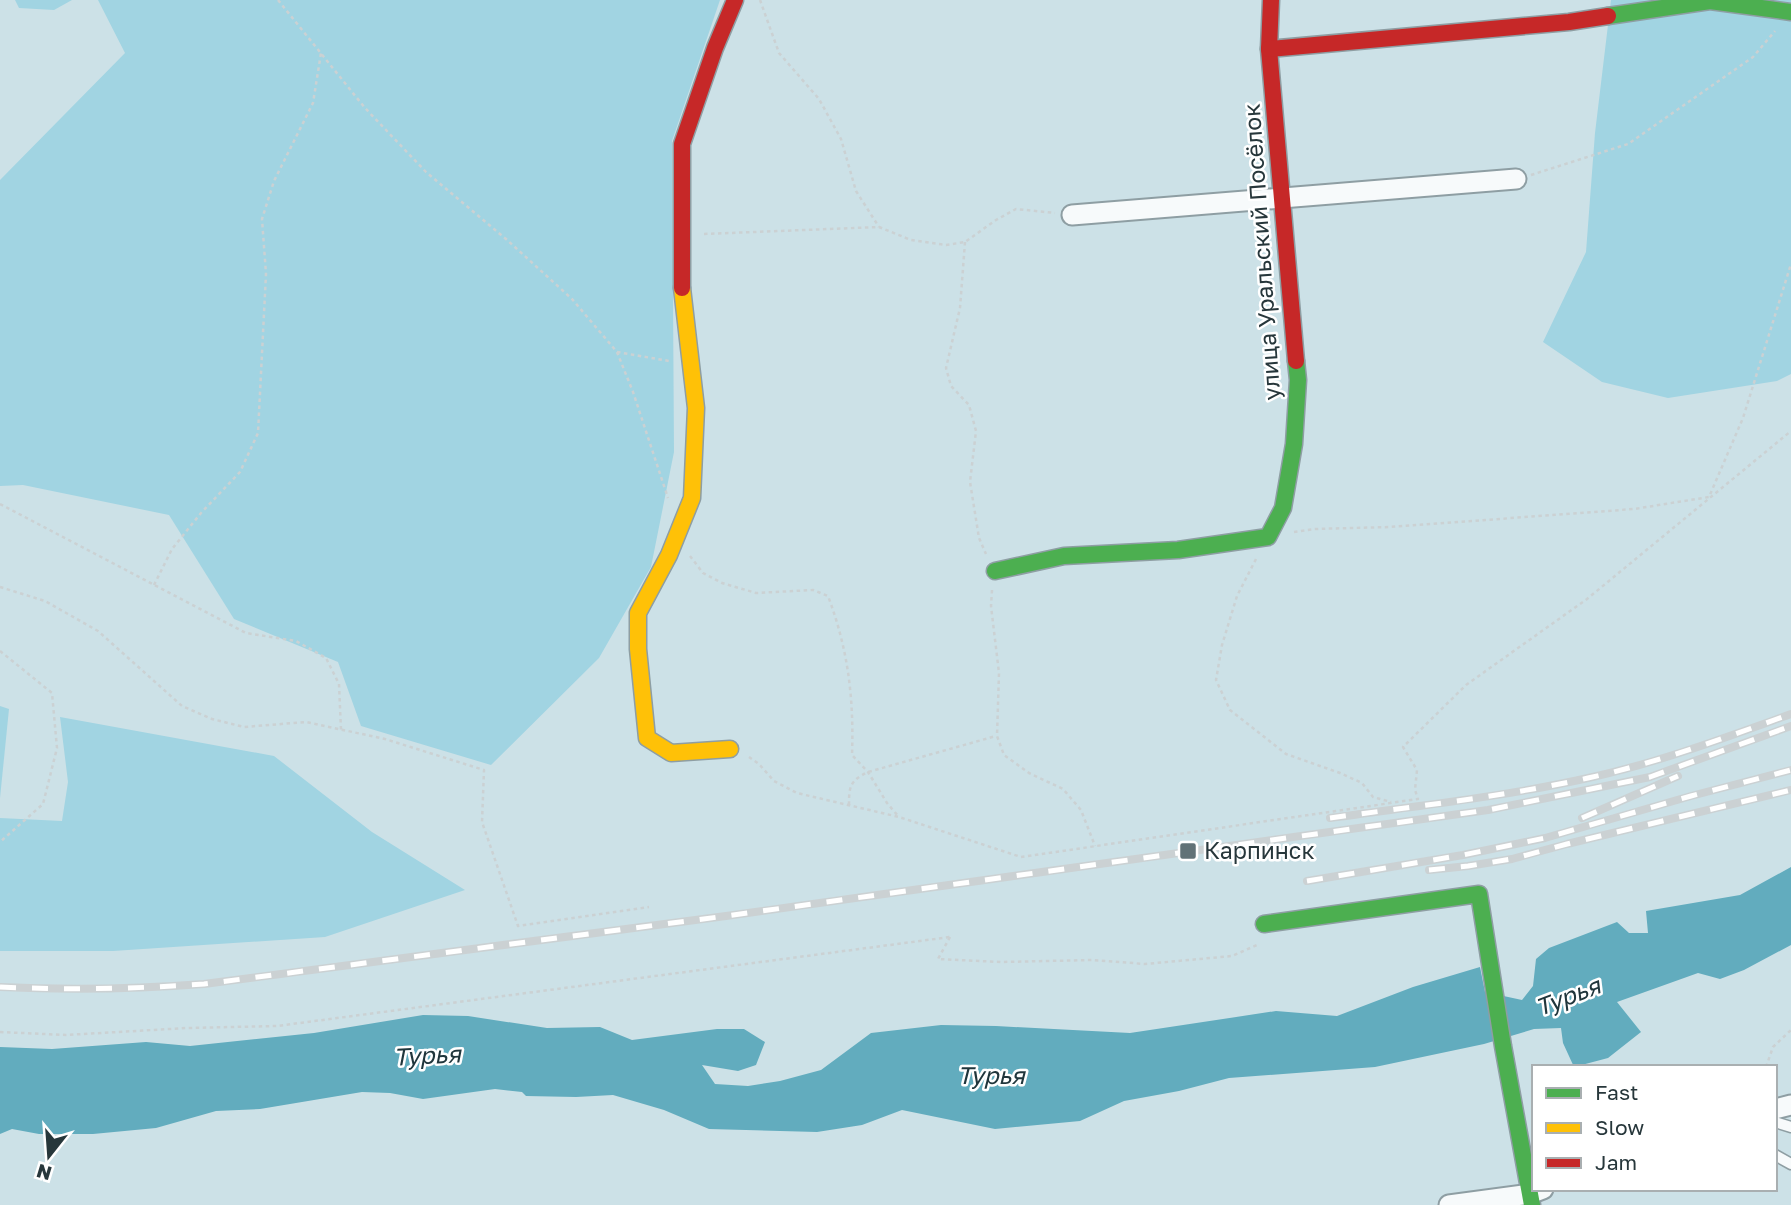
<svg xmlns="http://www.w3.org/2000/svg" width="1791" height="1205" font-family="'Golos Text',sans-serif">
<style>
.green{fill:#a1d4e2}
.water{fill:#62acbe}
.lines{fill:none;stroke-linecap:round;stroke-linejoin:round}
.lane-casing{stroke:#8e9ea3;stroke-width:13}
.street-casing{stroke:#8e9ea3;stroke-width:23}
.fast-casing{stroke:#8e9ea3;stroke-width:19}
.slow-casing{stroke:#8e9ea3;stroke-width:19}
.jam-casing{stroke:#8e9ea3;stroke-width:19}
.path{stroke:#cbd1d3;stroke-width:2.5;stroke-dasharray:3.5 3.5;stroke-linecap:butt}
.lane{stroke:#f7fafb;stroke-width:10}
.street{stroke:#f7fafb;stroke-width:19}
.fast{stroke:#4caf50;stroke-width:16}
.slow{stroke:#ffc107;stroke-width:16}
.jam{stroke:#c62828;stroke-width:16}
.rail-casing{stroke:#cbd1d3;stroke-width:8}
.rail{stroke:#fff;stroke-width:5;stroke-dasharray:16;stroke-linecap:butt}
.poi-dot{fill:#617277;stroke:#fff;stroke-width:2.5}
.labels{text-anchor:middle;stroke-width:5;stroke-linejoin:round;paint-order:stroke}
.street-label{font-size:23px;fill:#27373b;stroke:#fff}
.poi-label{font-size:23px;fill:#27373b;stroke:#fff;text-anchor:start}
.water-label{font-size:24px;font-style:italic;fill:#20363c;stroke:#fff}
</style>
<rect width="100%" height="100%" fill="#cce1e7"/>
<!-- green -->
<g class="green">
<path d="M 15,0 L 72,0 L 54,10 L 19,8 Z"/>
<path d="M 98,0 L 720,0 L 672,141 L 674,452 L 651,567 L 599,658 L 491,765 L 361,726 L 338,662 L 234,619 L 169,515 L 23,485 L 0,486 L 0,180 L 125,53 Z"/>
<path d="M 1611,0 L 1791,0 L 1791,374 L 1777,381 L 1668,398 L 1602,382 L 1543,342 L 1586,252 L 1595,133 Z"/>
<path d="M 0,706 L 9,709 L 0,798 Z"/>
<path d="M 60,717 L 274,756 L 372,832 L 465,890 L 325,937 L 113,951 L 0,951 L 0,818 L 62,821 L 68,782 Z"/>
</g>
<!-- water -->
<path class="water" d="M 1791,867 L 1791,945 L 1744,970 L 1720,979 L 1698,973 L 1617,1002 L 1641,1032 L 1608,1058 L 1574,1067 L 1563,1043 L 1561,1028 L 1534,1029 L 1484,1044 L 1375,1067 L 1229,1078 L 1179,1091 L 1124,1101 L 1080,1121 L 995,1129 L 902,1110 L 862,1125 L 817,1132 L 709,1129 L 664,1110 L 613,1095 L 576,1097 L 526,1096 L 522,1092 L 495,1089 L 423,1099 L 390,1093 L 362,1092 L 260,1109 L 216,1111 L 156,1128 L 93,1134 L 39,1134 L 12,1129 L 0,1134 L 0,1047 L 52,1049 L 146,1042 L 190,1046 L 314,1033 L 423,1015 L 468,1016 L 547,1028 L 600,1027 L 632,1040 L 717,1029 L 744,1029 L 765,1042 L 756,1065 L 738,1071 L 702,1065 L 715,1084 L 748,1086 L 780,1081 L 821,1070 L 871,1033 L 941,1025 L 996,1026 L 1130,1033 L 1276,1011 L 1337,1016 L 1413,987 L 1480,967 L 1485,992 L 1522,1000 L 1533,986 L 1536,959 L 1549,948 L 1617,922 L 1629,933 L 1648,933 L 1646,911 L 1740,895 Z"/>
<g class="lines">
<!-- lane casing -->
<g class="lane-casing">
<g id="lane">
<path d="M 1775,1122 L 1791,1127"/>
<path d="M 1775,1155 L 1791,1164"/>
</g>
</g>
<!-- street casing -->
<g class="street-casing">
<g id="street">
<path d="M 1072,215 L 1516,179"/>
<path d="M 1775,1109 L 1791,1105"/>
<path d="M 1449,1205 L 1530,1194 L 1543,1189"/>
</g>
</g>
<!-- fast casing -->
<g class="fast-casing">
<g id="fast">
<path d="M 1608,16 L 1710,1 L 1791,12"/>
<path d="M 995,571 L 1064,556 L 1178,550 L 1268,537 L 1283,508 L 1294,444 L 1298,380 L 1296,361"/>
<path d="M 1264,924 L 1479,894 L 1503,1046 L 1532,1205"/>
</g>
</g>
<!-- slow casing -->
<g class="slow-casing">
<path id="slow" d="M 682,288 L 696,408 L 692,498 L 669,555 L 638,613 L 638,649 L 647,738 L 671,753 L 730,749"/>
</g>
<!-- jam casing -->
<g class="jam-casing">
<g id="jam">
<path d="M 1271,0 L 1269,49 L 1296,361"/>
<path d="M 1269,49 L 1569,22 L 1608,16"/>
<path d="M 682,288 L 682,144 L 715,48 L 735,0"/>
</g>
</g>
<!-- path -->
<g class="path">
<path d="M 278,0 L 365,108 L 426,172 L 506,239 L 572,299 L 617,352 L 633,392 L 668,498"/>
<path d="M 760,0 L 779,53 L 819,99 L 841,139 L 856,191 L 879,227"/>
<path d="M 1531,175 L 1628,144 L 1753,57 L 1775,31"/>
<path d="M 704,234 L 879,227 L 911,240 L 946,245 L 965,242 L 996,220 L 1016,209 L 1055,213"/>
<path d="M 965,242 L 960,308 L 946,368 L 951,386 L 969,405 L 976,431 L 970,482 L 979,538 L 986,554"/>
<path d="M 617,352 L 669,361"/>
<path d="M 0,504 L 246,633 L 296,641 L 326,658 L 339,684 L 341,730"/>
<path d="M 1294,532 L 1314,529 L 1390,527 L 1634,509 L 1709,497 L 1743,418 L 1791,264"/>
<path d="M 690,556 L 703,573 L 722,583 L 756,593 L 813,590 L 828,596 C 848,649 854,698 852,755 L 868,772 L 887,803 L 899,817"/>
<path d="M 1256,559 L 1237,596 L 1222,645 L 1216,680 L 1230,710 L 1286,754 L 1340,773 L 1362,783 L 1373,797 L 1391,802"/>
<path d="M 154,585 L 172,549 L 201,513 L 240,472 L 258,433 L 266,274 L 262,219 L 274,181 L 313,103 L 321,53"/>
<path d="M 0,587 L 45,601 L 98,631 L 182,706 L 212,719 L 244,727 L 306,722 L 385,739 L 484,770 L 482,822 L 518,926 L 649,907"/>
<path d="M 992,590 L 991,606 L 999,673 L 997,736 L 1004,755 L 1029,773 L 1063,789 L 1081,810 L 1095,846"/>
<path d="M 0,651 L 52,693 L 57,748 L 43,804 L 0,842"/>
<path d="M 749,757 L 759,764 L 774,781 L 797,793 L 899,817 L 1021,857 L 1418,799 L 1415,790 L 1417,770 L 1403,747 L 1466,685 L 1587,599 L 1791,431"/>
<path d="M 849,805 C 849,786 850,781 868,772 L 996,736"/>
<path d="M 950,937 L 938,959 L 1001,962 L 1092,960 L 1145,964 L 1232,956 L 1257,945"/>
<path d="M 0,1032 L 66,1035 L 187,1028 L 277,1026 L 950,937"/>
<path d="M 1766,1067 L 1773,1047 L 1791,1030"/>
</g>
<!-- lane -->
<use href="#lane" class="lane"/>
<!-- street -->
<use href="#street" class="street"/>
<!-- fast -->
<use href="#fast" class="fast"/>
<!-- slow -->
<use href="#slow" class="slow"/>
<!-- jam -->
<use href="#jam" class="jam"/>
<!-- rail casing -->
<g class="rail-casing">
<g id="rail">
<path d="M 1330,818 C 1416,806 1503,797 1588,778 C 1657,763 1724,738 1791,714"/>
<path d="M 1582,818 L 1678,776"/>
<path d="M 1429,870 L 1468,866 L 1512,859 L 1567,844 L 1791,790"/>
<path d="M 1307,881 L 1463,855 L 1545,838 L 1691,796 L 1791,770"/>
<path d="M 0,987 C 68,990 136,989 204,984 L 726,916 L 1488,810 L 1650,777 L 1791,726"/>
</g>
</g>
<!-- rail -->
<use href="#rail" class="rail"/>
</g>
<!-- markers -->
<rect class="poi-dot" x="1179" y="842" width="18" height="18" rx="3.5"/>
<g class="labels">
<!-- street labels -->
<g class="street-label">
<text transform="translate(1262 252) rotate(-94)" y="8">улица Уральский Посёлок</text>
</g>
<!-- poi labels -->
<g class="poi-label">
<text x="1204" y="859">Карпинск</text>
</g>
<!-- water labels -->
<g class="water-label">
<text transform="translate(1568 997) rotate(-21)" y="8">Турья</text>
<text transform="translate(427 1056) rotate(-3)" y="8">Турья</text>
<text x="991" y="1084">Турья</text>
</g>
</g>
<!-- legend -->
<rect x="1532" y="1065" width="245" height="126" fill="#ffffff" stroke="#a9afb1" stroke-width="2"/>
<rect x="1546" y="1088" width="35" height="10" fill="#4caf50" stroke="#a9afb1" stroke-width="2"/>
<text x="1595" y="1100" font-size="21" fill="#27373b">Fast</text>
<rect x="1546" y="1123" width="35" height="10" fill="#ffc107" stroke="#a9afb1" stroke-width="2"/>
<text x="1595" y="1135" font-size="21" fill="#27373b">Slow</text>
<rect x="1546" y="1158" width="35" height="10" fill="#c62828" stroke="#a9afb1" stroke-width="2"/>
<text x="1595" y="1170" font-size="21" fill="#27373b">Jam</text>
<!-- north arrow -->
<g transform="translate(49 1156) rotate(197)" stroke="#ffffff" stroke-width="5" paint-order="stroke">
<path d="M0-5L12 26L0 18L-12 26Z" fill="#27373b"/>
<text y="-10" font-size="19" font-weight="bold" text-anchor="middle" fill="#27373b">N</text>
</g>
</svg>
